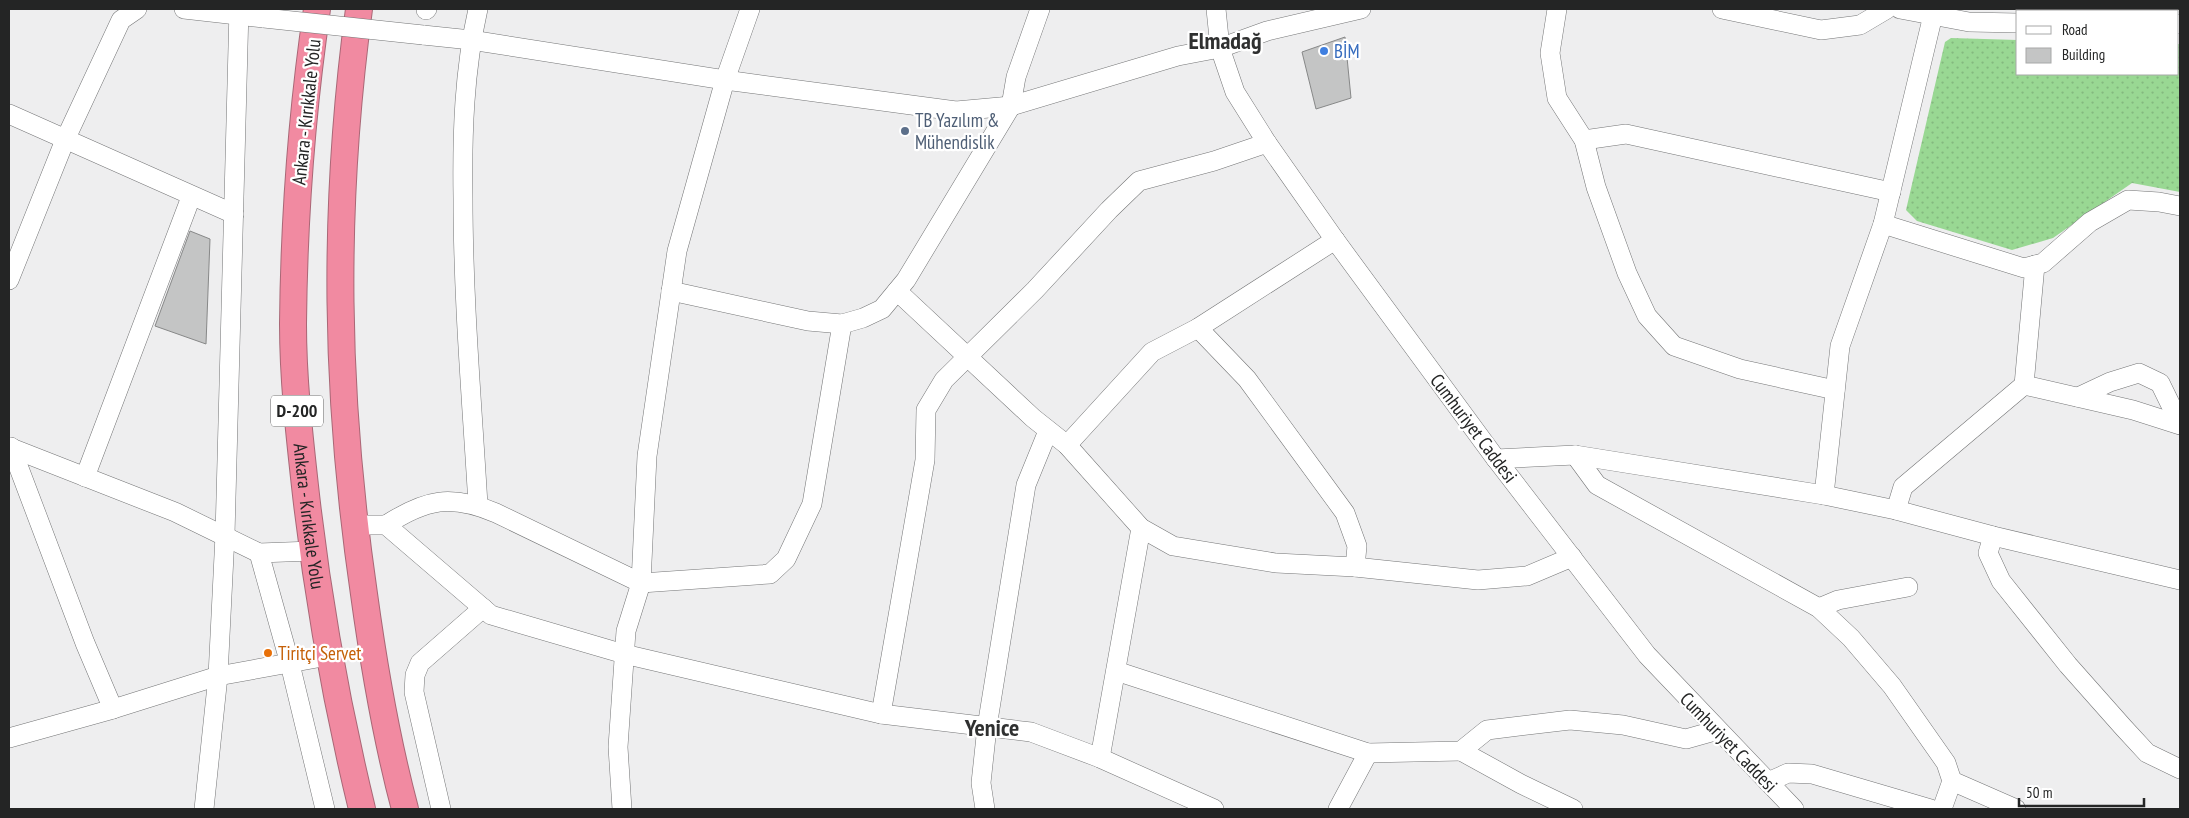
<svg xmlns="http://www.w3.org/2000/svg" width="2189" height="818" font-family="'PT Sans Narrow',sans-serif">
<style>
.grass{fill:url(#grass-dots)}
.building{fill:#c4c5c5;stroke:#878888}
.lines{fill:none;stroke-linecap:round;stroke-linejoin:round}
.minor-casing{stroke:#747576;stroke-width:20}
.highway-casing{stroke:#a96776;stroke-width:28}
.minor{stroke:#fff;stroke-width:19}
.highway{stroke:#f18aa1;stroke-width:26}
.minor-bridge-casing{stroke:#747576;stroke-width:20;stroke-linecap:butt}
.minor-bridge{stroke:#fff;stroke-width:19}
.shop-dot{fill:#3f7fe0;stroke:#fff;stroke-width:2}
.service-dot{fill:#5c6f8a;stroke:#fff;stroke-width:2}
.food-dot{fill:#e8710a;stroke:#fff;stroke-width:2}
.labels{text-anchor:middle;stroke-width:4.5;stroke-linejoin:round;paint-order:stroke}
.shield{fill:#fff;stroke:#666;stroke-width:1}
.shield-label{font-size:18px;font-weight:bold;fill:#242525}
.shop-label{font-size:19px;fill:#366cbe;stroke:#fff;text-anchor:start}
.street-label{font-size:19px;fill:#242525;stroke:#fff}
.service-label{font-size:19px;fill:#4e5e75;stroke:#fff;text-anchor:start}
.food-label{font-size:19px;fill:#c56008;stroke:#fff;text-anchor:start}
.district-label{font-size:24px;font-weight:bold;fill:#2f3030;stroke:#fff}
</style>
<defs>
<pattern id="grass-dots" width="8" height="8" patternUnits="userSpaceOnUse" patternTransform="scale(1.25)"><rect width="8" height="8" fill="#99d893"/><path d="M2 2h.1M6 6h.1" fill="none" stroke="#84b97f" stroke-width="1.8" stroke-linecap="round"/></pattern>
</defs>
<rect width="100%" height="100%" fill="#eeeeef"/>
<!-- grass -->
<path class="grass" d="M 1951,38 L 2018,40 L 2018,74 L 2178,74 L 2178,44 L 2180,44 L 2180,192 L 2132,183 L 2053,238 L 2012,250 L 1917,221 L 1906,210 L 1945,42 Z"/>
<!-- building -->
<g class="building">
<path d="M 1345,37 L 1351,98 L 1316,109 L 1302,52 Z"/>
<path d="M 190,231 L 210,239 L 206,344 L 155,326 Z"/>
</g>
<g class="lines">
<!-- minor casing -->
<g class="minor-casing">
<g id="minor">
<path d="M 184,9 L 264,18"/>
<path d="M 1216,9 L 1220,48 L 1235,92 L 1267,143 L 1335,240 L 1496,459 L 1647,655 L 1794,809"/>
<path d="M 1557,9 L 1550,53 L 1557,98 L 1584,140 L 1596,187 L 1627,273 L 1647,316 L 1674,346 L 1740,369 L 1835,390"/>
<path d="M 1722,9 L 1821,30 L 1860,25 L 1887,9"/>
<path d="M 1900,9 L 1969,22 L 2018,23"/>
<path d="M 426,10 L 427,9"/>
<path d="M 2178,24 L 2180,24"/>
<path d="M 423,35 L 471,40 L 725,80 L 956,111 L 1011,106 L 1178,56 L 1220,48 L 1267,31 L 1361,9"/>
<path d="M 9,114 L 234,214"/>
<path d="M 1584,140 L 1626,134 L 1891,192"/>
<path d="M 1883,224 L 2024,268 L 2043,263 L 2090,222 L 2128,200 L 2159,202 L 2180,206"/>
<path d="M 2035,265 L 2024,385 L 2133,410 L 2180,425"/>
<path d="M 9,280 L 65,140 L 121,20 L 137,9"/>
<path d="M 671,291 L 808,321 L 842,324 L 863,318 L 882,309 L 906,280 L 1011,106 L 1016,77 L 1040,9"/>
<path d="M 897,291 L 1033,418 L 1067,445 L 1141,528 L 1173,546 L 1276,563 L 1355,567 L 1478,580 L 1527,576 L 1572,557"/>
<path d="M 1198,328 L 1247,379 L 1345,513 L 1357,546 L 1355,567"/>
<path d="M 2078,397 L 2110,382 L 2139,373 L 2160,383 L 2180,424"/>
<path d="M 1067,445 L 1152,352 L 1198,328 L 1335,240"/>
<path d="M 9,447 L 175,512 L 259,553 L 312,551"/>
<path d="M 11,447 L 85,643 L 113,709"/>
<path d="M 1575,455 L 1597,485 L 1819,608 L 1851,638 L 1892,686 L 1946,763 L 1952,781 L 1942,809"/>
<path d="M 1496,459 L 1575,455 L 1824,495 L 1896,510 L 1993,536 L 2180,580"/>
<path d="M 85,477 L 191,197"/>
<path d="M 1824,495 L 1840,346 L 1883,224 L 1933,15"/>
<path d="M 478,505 C 472,403 463,300 463,198 C 462,134 464,71 478,9"/>
<path d="M 1896,510 L 1903,487 L 2024,385"/>
<path d="M 354,525 L 386,525 L 491,615 L 624,654 L 881,714 L 1031,732 L 1100,758 L 1214,809"/>
<path d="M 386,525 C 426,499 451,494 496,513 L 641,583 L 770,574 L 786,559 L 812,504 L 842,324"/>
<path d="M 1993,536 L 1988,553 L 2001,581 L 2068,665 L 2123,727 L 2147,753 L 2180,769"/>
<path d="M 259,553 L 290,664 L 325,809"/>
<path d="M 1819,608 L 1838,600 L 1908,587"/>
<path d="M 1116,671 L 1368,753 L 1461,751 L 1487,730 L 1570,720 L 1623,725 L 1686,739 L 1718,730"/>
<path d="M 881,714 L 925,460 L 926,410 L 944,380 L 1035,290 L 1109,210 L 1139,181 L 1214,161 L 1267,143"/>
<path d="M 9,738 L 113,709 L 218,676 L 328,656"/>
<path d="M 1461,751 L 1521,784 L 1573,809"/>
<path d="M 1100,758 L 1141,528"/>
<path d="M 1952,781 L 2016,809"/>
<path d="M 1768,782 L 1788,773 L 1812,774 L 1931,809"/>
<path d="M 204,809 L 218,676 L 225,535 L 239,9"/>
<path d="M 441,809 L 414,692 L 415,675 L 420,663 L 483,608"/>
<path d="M 622,809 L 618,747 L 626,631 L 641,583 L 647,456 L 677,251 L 725,80 L 750,9"/>
<path d="M 985,809 L 981,783 L 987,727 L 1026,485 L 1048,431"/>
<path d="M 1338,809 L 1368,753"/>
</g>
</g>
<!-- highway casing -->
<g class="highway-casing">
<g id="highway">
<path id="s1" d="M 317,9 C 302,111 294,221 293,324 C 293,378 299,432 305,486 C 317,595 336,702 362,809"/>
<path d="M 359,9 C 332,209 335,395 364,594 C 374,667 386,738 405,809"/>
</g>
</g>
<!-- minor -->
<use href="#minor" class="minor"/>
<!-- highway -->
<use href="#highway" class="highway"/>
<!-- minor-bridge casing -->
<g class="minor-bridge-casing">
<path id="minor-bridge" d="M 264,18 L 423,35"/>
</g>
<!-- minor-bridge -->
<use href="#minor-bridge" class="minor-bridge"/>
</g>
<!-- markers -->
<circle class="shop-dot" cx="1324" cy="51" r="5"/>
<circle class="service-dot" cx="905" cy="131" r="5"/>
<circle class="food-dot" cx="268" cy="653" r="5"/>
<g class="labels">
<!-- shield labels -->
<rect class="shield" x="271" y="395.5" width="52" height="31" rx="4"/>
<g class="shield-label">
<text x="297" y="417">D-200</text>
</g>
<!-- shop labels -->
<g class="shop-label">
<text x="1334" y="58">BİM</text>
</g>
<!-- street labels -->
<g class="street-label">
<text transform="translate(306 112) rotate(-84)" y="7">Ankara - Kırıkkale Yolu</text>
<text transform="translate(1474 428) rotate(53)" y="7">Cumhuriyet Caddesi</text>
<text dy="7" stroke="none"><textPath href="#s1" startOffset="509">Ankara - Kırıkkale Yolu</textPath></text>
<text transform="translate(1729 742) rotate(46)" y="7">Cumhuriyet Caddesi</text>
</g>
<!-- service labels -->
<g class="service-label">
<text x="915" y="127">TB Yazılım &amp;<tspan x="915" dy="22">Mühendislik</tspan></text>
</g>
<!-- food labels -->
<g class="food-label">
<text x="278" y="660">Tiritçi Servet</text>
</g>
<!-- district labels -->
<g class="district-label">
<text x="1225" y="49">Elmadağ</text>
<text x="992" y="736">Yenice</text>
</g>
</g>
<!-- border -->
<rect width="2189" height="818" fill="none" stroke="#242525" stroke-width="20"/>
<!-- legend -->
<rect x="2016" y="10" width="162" height="65" fill="#ffffff" stroke="#a7a8a8"/>
<rect x="2026" y="26" width="25" height="8" fill="#ffffff" stroke="#a7a8a8"/>
<text x="2062" y="35" font-size="15" fill="#242525">Road</text>
<rect x="2026" y="48" width="25" height="15" fill="#c4c5c5" stroke="#a7a8a8"/>
<text x="2062" y="60" font-size="15" fill="#242525">Building</text>
<!-- scale -->
<path d="M2019 798v8h125v-8" fill="none" stroke="#242525" stroke-width="2.5"/>
<text x="2026" y="798" font-size="15" fill="#242525" stroke="#ffffff" stroke-width="4" paint-order="stroke">50 m</text>
</svg>
